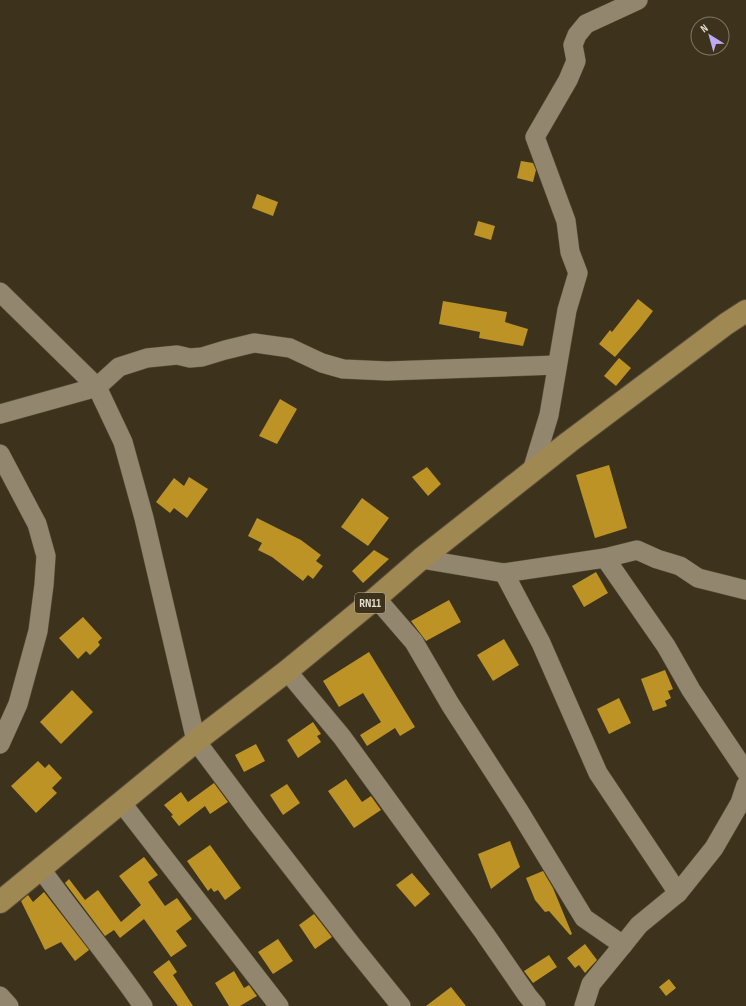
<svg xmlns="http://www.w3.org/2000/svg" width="746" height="1006" font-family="'Sofia Sans Condensed',sans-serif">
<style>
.building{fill:#bc9324}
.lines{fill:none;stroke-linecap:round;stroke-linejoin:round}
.minor-casing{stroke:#5a523e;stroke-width:20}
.major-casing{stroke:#5a523e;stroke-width:24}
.minor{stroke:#92876e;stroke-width:19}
.major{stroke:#9f8852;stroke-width:22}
.labels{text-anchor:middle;stroke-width:4;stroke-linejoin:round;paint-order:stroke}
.shield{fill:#3d331d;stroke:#b2ab9a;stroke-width:1}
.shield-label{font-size:12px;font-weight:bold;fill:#e4ded0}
</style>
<rect width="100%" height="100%" fill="#3d331d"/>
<!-- building -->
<g class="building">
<path d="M 521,161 L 533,163 L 536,170 L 533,182 L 517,178 Z"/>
<path d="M 257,194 L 278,202 L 273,216 L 252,208 Z"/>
<path d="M 478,221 L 495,226 L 491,240 L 474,235 Z"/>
<path d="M 638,299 L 653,311 L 640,328 L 615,357 L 599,344 L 610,330 L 612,332 Z"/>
<path d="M 443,301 L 507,312 L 505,322 L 528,329 L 523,346 L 479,338 L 480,332 L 439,324 Z"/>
<path d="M 619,358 L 631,368 L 616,386 L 604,376 Z"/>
<path d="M 280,399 L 297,409 L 277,444 L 259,436 Z"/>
<path d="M 609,465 L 627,528 L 595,538 L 576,475 Z"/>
<path d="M 427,467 L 441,484 L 428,496 L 412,477 Z"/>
<path d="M 189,477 L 208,489 L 187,518 L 174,508 L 170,513 L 156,502 L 174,478 L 184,486 Z"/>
<path d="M 362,498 L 389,518 L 368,546 L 341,527 Z"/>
<path d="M 257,518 L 301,540 L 321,555 L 316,561 L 323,566 L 313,579 L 308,575 L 303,581 L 272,557 L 258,550 L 262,543 L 248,536 Z"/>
<path d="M 374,550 L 389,559 L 363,583 L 352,571 Z"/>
<path d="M 596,572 L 608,593 L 584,607 L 572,586 Z"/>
<path d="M 449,600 L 461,622 L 426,641 L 411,621 Z"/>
<path d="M 83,617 L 102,638 L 98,642 L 100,645 L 90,655 L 86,651 L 78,659 L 59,638 Z"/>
<path d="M 504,639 L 519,665 L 493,681 L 477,655 Z"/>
<path d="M 369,652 L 415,727 L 400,736 L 395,728 L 367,746 L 360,735 L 381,722 L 363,693 L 339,707 L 323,681 Z"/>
<path d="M 665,670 L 673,689 L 668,691 L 671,698 L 665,701 L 667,706 L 653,711 L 641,679 Z"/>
<path d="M 72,690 L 93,712 L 61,744 L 40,722 Z"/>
<path d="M 619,698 L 631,723 L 609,734 L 597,709 Z"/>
<path d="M 313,722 L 321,734 L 317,736 L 321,742 L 298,758 L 287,740 Z"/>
<path d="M 256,744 L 265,761 L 244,772 L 235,755 Z"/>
<path d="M 38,761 L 45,768 L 49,764 L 62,778 L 52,788 L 57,793 L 36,813 L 11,786 Z"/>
<path d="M 346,779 L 362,802 L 371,796 L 381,810 L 354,828 L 328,791 Z"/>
<path d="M 214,783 L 228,802 L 210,814 L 205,806 L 179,826 L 171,816 L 173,815 L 164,805 L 181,792 L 188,802 Z"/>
<path d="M 287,784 L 300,803 L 283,815 L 270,795 Z"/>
<path d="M 510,841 L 520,867 L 491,889 L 478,854 Z"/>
<path d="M 210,845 L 241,888 L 225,900 L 218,890 L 214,892 L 211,888 L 208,891 L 187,861 Z"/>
<path d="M 144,857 L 158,875 L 148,882 L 165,906 L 177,898 L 192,919 L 176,931 L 187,946 L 171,957 L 144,919 L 120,938 L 114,930 L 105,936 L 65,883 L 69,879 L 85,900 L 98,890 L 121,922 L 141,905 L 119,876 Z"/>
<path d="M 543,871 L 553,888 L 572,934 L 570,935 L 549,911 L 545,912 L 535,900 L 526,878 Z"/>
<path d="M 412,873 L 430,894 L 415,907 L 396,885 Z"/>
<path d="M 44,892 L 89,950 L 75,961 L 61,942 L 45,950 L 21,901 L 28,895 L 33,902 Z"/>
<path d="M 314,914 L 332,937 L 315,949 L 299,925 Z"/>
<path d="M 278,939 L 293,961 L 273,974 L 258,952 Z"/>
<path d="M 585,944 L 597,960 L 585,973 L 579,965 L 575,968 L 567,958 Z"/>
<path d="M 549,955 L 557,967 L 533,983 L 524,971 Z"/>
<path d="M 169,960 L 177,972 L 173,975 L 193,1006 L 178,1006 L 153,972 Z"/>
<path d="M 234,971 L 244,988 L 249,985 L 257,996 L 240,1006 L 229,1006 L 215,983 Z"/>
<path d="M 669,979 L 676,988 L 666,996 L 659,987 Z"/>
<path d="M 451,987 L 466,1006 L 426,1006 Z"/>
</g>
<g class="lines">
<!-- minor casing -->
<g class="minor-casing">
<g id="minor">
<path d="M 0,292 L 97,387 L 123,442 L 144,518 L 196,741 L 258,824 L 351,944 L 401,1006"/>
<path d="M 0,414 L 97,387 L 119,367 L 147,358 L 177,355 L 190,358 L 202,357 L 225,350 L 254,343 L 290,348 L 322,363 L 343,369 L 387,371 L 557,365"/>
<path d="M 0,454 L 37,524 L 46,556 L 44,585 L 38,631 L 18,704 L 0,744"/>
<path d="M 532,471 L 549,415 L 567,310 L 578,273 L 570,252 L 566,221 L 535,137 L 568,80 L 576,61 L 573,45 L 577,35 L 586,24 L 638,0"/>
<path d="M 605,558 L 666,646 L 691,690 L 746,772"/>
<path d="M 421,559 L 504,573 L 605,558 L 637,550 L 657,559 L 680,566 L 698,578 L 746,590"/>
<path d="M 504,573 L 541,643 L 598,773 L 678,893"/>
<path d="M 376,598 L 414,642 L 450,704 L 519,811 L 584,918 L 623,945"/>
<path d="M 287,671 L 342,737 L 485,934 L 527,995 L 536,1006"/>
<path d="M 121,802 L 279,1006"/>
<path d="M 41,869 C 74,915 111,959 143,1006"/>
<path d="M 0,996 L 9,1006"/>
<path d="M 584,1006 L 591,984 L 623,945 L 639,925 L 678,893 L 714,848 L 740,803 L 746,785"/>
</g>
</g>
<!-- major casing -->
<g class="major-casing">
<path id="major" d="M 0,902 L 196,741 L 287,671 L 376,598 L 421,559 L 569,442 L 726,324 L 746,311"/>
</g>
<!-- minor -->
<use href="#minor" class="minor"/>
<!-- major -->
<use href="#major" class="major"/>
</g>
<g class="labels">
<!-- shield labels -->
<rect class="shield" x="355" y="593" width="30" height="20" rx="3"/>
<g class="shield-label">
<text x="370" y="607">RN11</text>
</g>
</g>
<!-- north arrow -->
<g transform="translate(710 36) rotate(323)"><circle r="19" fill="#3d331d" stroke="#807765"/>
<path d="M0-3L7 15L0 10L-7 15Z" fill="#bea9f4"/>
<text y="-6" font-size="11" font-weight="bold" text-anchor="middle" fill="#e4ded0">N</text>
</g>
</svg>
